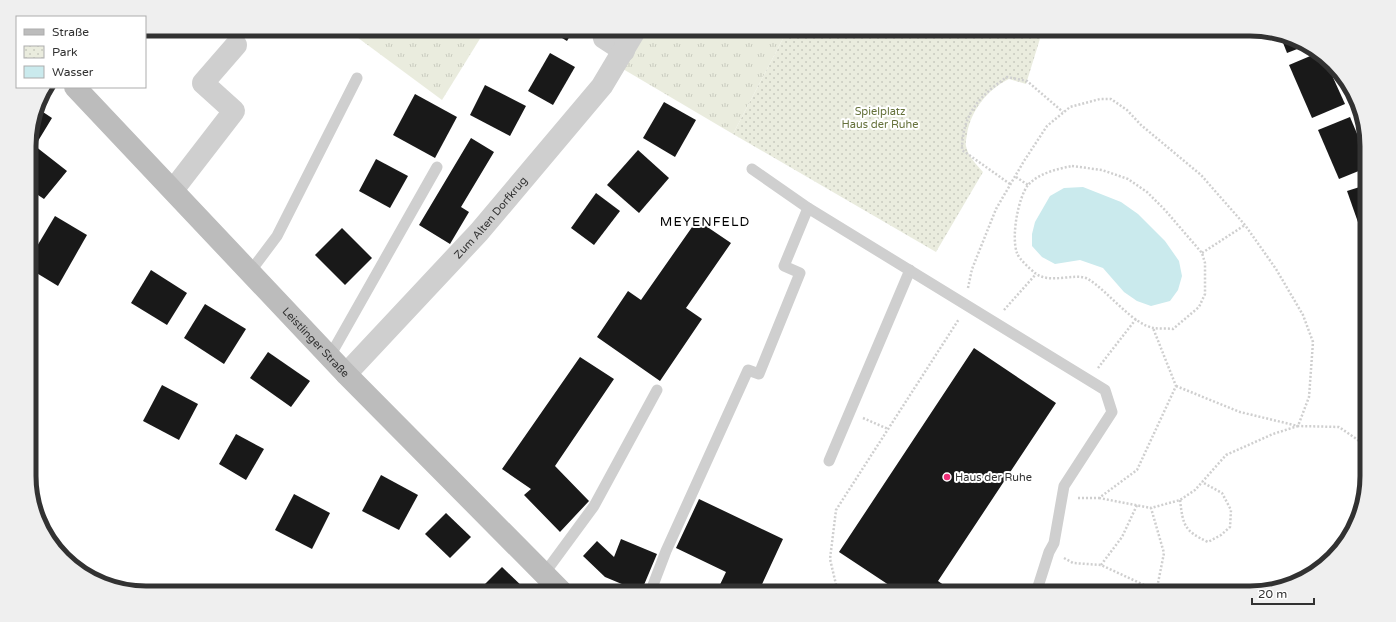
<svg xmlns="http://www.w3.org/2000/svg" width="1396" height="622" font-family="'Varela Round',sans-serif">
<style>
.grass{fill:url(#grass-tufts)}
.park{fill:url(#park-dots)}
.water{fill:#caeaed}
.building{fill:#191919}
.lines{fill:none;stroke-linecap:round;stroke-linejoin:round}
.path{stroke:#cfcfcf;stroke-width:2.5;stroke-dasharray:2 2;stroke-linecap:butt}
.lane{stroke:#cfcfcf;stroke-width:11}
.street{stroke:#cfcfcf;stroke-width:22}
.secondary{stroke:#bcbcbc;stroke-width:22}
.poi-dot{fill:#ef2f78;stroke:#fff;stroke-width:1.5}
.labels{text-anchor:middle;stroke-width:4;stroke-linejoin:round;paint-order:stroke}
.park-label{font-size:11px;fill:#66723c;stroke:#fff}
.street-label{font-size:11px;fill:#323232;stroke:#fff}
.poi-label{font-size:11px;fill:#323232;stroke:#fff;text-anchor:start}
.quarter-label{font-size:13px;letter-spacing:1px;fill:#000;stroke:#fff}
.rim{fill:none;stroke:#323232;stroke-width:5}
</style>
<defs>
<pattern id="grass-tufts" width="24" height="20" patternUnits="userSpaceOnUse"><rect width="24" height="20" fill="#eaecde"/><path d="M3 7l-1-3M5 7V3M7 7l1-3M15 17l-1-3M17 17v-4M19 17l1-3" fill="none" stroke="#c9cbbf"/></pattern>
<pattern id="park-dots" width="8" height="8" patternUnits="userSpaceOnUse"><rect width="8" height="8" fill="#eaecde"/><path d="M2 2h.1M6 6h.1" fill="none" stroke="#c9cbbf" stroke-width="1.8" stroke-linecap="round"/></pattern>
</defs>
<rect width="100%" height="100%" fill="#fff"/>
<!-- grass -->
<g class="grass">
<path d="M 346,29 L 486,29 L 442,100 Z"/>
<path d="M 647,29 L 788,29 L 733,134 L 623,69 Z"/>
</g>
<!-- park -->
<path class="park" d="M 788,29 L 1043,29 L 1026,84 L 1009,79 C 988,89 971,110 967,134 C 967,137 965,142 966,146 C 968,156 976,164 983,172 L 936,252 L 733,134 Z"/>
<!-- water -->
<path class="water" d="M 1083,187 L 1121,202 L 1138,214 L 1165,241 L 1179,261 L 1182,276 L 1178,290 L 1170,301 L 1151,306 L 1137,301 L 1124,292 L 1103,268 L 1080,260 L 1055,264 L 1042,257 L 1032,246 L 1032,234 L 1035,222 L 1050,196 L 1064,188 Z"/>
<!-- building -->
<g class="building">
<path d="M 547,29 L 574,29 L 567,41 Z"/>
<path d="M 1280,35 L 1295,38 L 1305,46 L 1287,53 Z"/>
<path d="M 550,53 L 575,67 L 553,105 L 528,91 Z"/>
<path d="M 1315,54 L 1326,62 L 1345,104 L 1312,118 L 1289,65 Z"/>
<path d="M 485,85 L 526,106 L 510,136 L 470,115 Z"/>
<path d="M 415,94 L 457,117 L 435,158 L 393,135 Z"/>
<path d="M 664,102 L 696,120 L 675,157 L 643,138 Z"/>
<path d="M 37,108 L 52,118 L 35,146 L 67,171 L 44,199 L 29,189 L 29,138 Z"/>
<path d="M 1350,117 L 1366,155 L 1366,168 L 1339,179 L 1318,130 Z"/>
<path d="M 471,138 L 494,152 L 461,207 L 469,212 L 450,244 L 419,225 Z"/>
<path d="M 638,150 L 669,178 L 639,213 L 607,185 Z"/>
<path d="M 376,159 L 408,176 L 390,208 L 359,191 Z"/>
<path d="M 1366,185 L 1366,245 L 1347,191 Z"/>
<path d="M 596,193 L 620,211 L 594,245 L 571,228 Z"/>
<path d="M 55,216 L 87,235 L 58,286 L 30,269 L 30,258 Z"/>
<path d="M 697,220 L 731,243 L 686,308 L 702,319 L 660,381 L 597,337 L 628,291 L 641,300 Z"/>
<path d="M 342,228 L 372,258 L 345,285 L 315,255 Z"/>
<path d="M 1366,264 L 1366,277 L 1362,266 Z"/>
<path d="M 151,270 L 187,293 L 167,325 L 131,303 Z"/>
<path d="M 205,304 L 246,329 L 224,364 L 184,338 Z"/>
<path d="M 974,348 L 1056,403 L 938,581 L 955,593 L 896,593 L 898,591 L 839,552 Z"/>
<path d="M 268,352 L 310,381 L 291,407 L 250,378 Z"/>
<path d="M 580,357 L 614,379 L 555,466 L 589,501 L 560,532 L 524,495 L 531,489 L 502,469 Z"/>
<path d="M 162,385 L 198,404 L 179,440 L 143,421 Z"/>
<path d="M 236,434 L 264,449 L 246,480 L 219,464 Z"/>
<path d="M 381,475 L 418,495 L 399,530 L 362,511 Z"/>
<path d="M 294,494 L 330,513 L 312,549 L 275,530 Z"/>
<path d="M 699,499 L 783,539 L 758,593 L 716,593 L 726,572 L 676,548 Z"/>
<path d="M 446,513 L 471,537 L 450,558 L 425,534 Z"/>
<path d="M 621,539 L 657,554 L 641,592 L 605,577 L 583,556 L 597,541 L 614,557 Z"/>
<path d="M 502,567 L 527,591 L 525,593 L 486,593 L 481,588 Z"/>
</g>
<g class="lines">
<!-- path -->
<g class="path">
<path d="M 1072,166 L 1102,170 L 1128,179 L 1147,192 L 1165,210 L 1202,253 L 1205,263 L 1205,294 L 1199,307 L 1173,329 C 1167,328 1160,329 1154,328 C 1133,325 1108,291 1088,279 C 1075,272 1050,285 1035,273 C 1030,269 1019,259 1017,253 C 1011,237 1018,198 1028,185 C 1039,173 1057,169 1072,166 Z"/>
<path d="M 1016,177 L 1028,185"/>
<path d="M 1010,184 L 962,150 C 962,115 979,96 1007,77 L 1027,81 L 1063,112"/>
<path d="M 1202,253 L 1245,225"/>
<path d="M 968,288 L 972,269 L 996,209 L 1024,161 L 1047,126 L 1070,107 L 1100,99 L 1111,99 L 1127,110 L 1141,125 L 1201,175 L 1245,225 L 1276,269 L 1303,315 L 1313,342 L 1309,397 L 1298,426 L 1273,434 L 1226,455 L 1195,490 L 1180,500 L 1151,508 L 1164,553 L 1156,593"/>
<path d="M 1004,310 L 1036,274"/>
<path d="M 1098,368 L 1136,319"/>
<path d="M 1176,386 L 1240,412 L 1298,426 L 1339,427 L 1358,440 L 1367,462"/>
<path d="M 863,418 L 888,429"/>
<path d="M 1078,498 L 1099,498 L 1137,470 L 1176,386 L 1153,328"/>
<path d="M 1099,498 L 1151,508"/>
<path d="M 1180,500 C 1183,525 1184,531 1208,542 L 1221,535 L 1230,527 L 1231,510 L 1222,493 L 1202,482"/>
<path d="M 1064,558 L 1073,563 L 1101,565 L 1157,591"/>
<path d="M 1101,565 L 1122,537 L 1137,505"/>
<path d="M 838,593 L 830,559 L 836,510 L 959,319"/>
</g>
<!-- lane -->
<g class="lane">
<path d="M 752,169 L 808,208"/>
<path d="M 250,272 L 277,236 L 357,78"/>
<path d="M 330,356 L 437,167"/>
<path d="M 829,461 L 910,270"/>
<path d="M 544,574 L 594,506 L 657,390"/>
<path d="M 650,593 L 666,551 L 748,370 L 759,374 L 800,273 L 784,266 L 808,208 L 1105,390 L 1112,412 L 1064,486 L 1054,543 L 1049,552 L 1036,593"/>
</g>
<!-- street -->
<g class="street">
<path d="M 602,29 L 604,38 L 624,51"/>
<path d="M 173,190 L 234,111 L 203,83 L 236,45"/>
<path id="s1" d="M 346,374 L 479,232 L 602,86 L 636,29"/>
</g>
<!-- secondary -->
<path class="secondary" id="s2" d="M 75,87 L 346,374 L 563,593"/>
</g>
<!-- markers -->
<circle class="poi-dot" cx="947" cy="477" r="4"/>
<g class="labels">
<!-- park labels -->
<g class="park-label">
<text x="880" y="115">Spielplatz<tspan x="880" dy="13">Haus der Ruhe</tspan></text>
</g>
<!-- street labels -->
<g class="street-label">
<text dy="4" stroke="none"><textPath href="#s1" startOffset="213">Zum Alten Dorfkrug</textPath></text>
<text dy="4" stroke="none"><textPath href="#s2" startOffset="351">Leistlinger Straße</textPath></text>
</g>
<!-- poi labels -->
<g class="poi-label">
<text x="955" y="481">Haus der Ruhe</text>
</g>
<!-- quarter labels -->
<g class="quarter-label">
<text x="705" y="226">MEYENFELD</text>
</g>
</g>
<!-- crop -->
<path d="M0 0H1396V622H0ZM146 36H1250A110 110 0 0 1 1360 146V476A110 110 0 0 1 1250 586H146A110 110 0 0 1 36 476V146A110 110 0 0 1 146 36Z" fill="#efefef" fill-rule="evenodd"/>
<path class="rim" d="M146 36H1250A110 110 0 0 1 1360 146V476A110 110 0 0 1 1250 586H146A110 110 0 0 1 36 476V146A110 110 0 0 1 146 36Z"/>
<!-- legend -->
<rect x="16" y="16" width="130" height="72" fill="#ffffff" stroke="#adadad"/>
<rect x="24" y="29" width="20" height="6" fill="#bcbcbc" stroke="#adadad"/>
<text x="52" y="36" font-size="12" fill="#323232">Straße</text>
<rect x="24" y="46" width="20" height="12" fill="url(#park-dots)" stroke="#adadad"/>
<text x="52" y="56" font-size="12" fill="#323232">Park</text>
<rect x="24" y="66" width="20" height="12" fill="#caeaed" stroke="#adadad"/>
<text x="52" y="76" font-size="12" fill="#323232">Wasser</text>
<!-- scale -->
<path d="M1252 598v6h62v-6" fill="none" stroke="#323232" stroke-width="2"/>
<text x="1258" y="598" font-size="12" fill="#323232" stroke="#ffffff" stroke-width="3" paint-order="stroke">20 m</text>
</svg>
